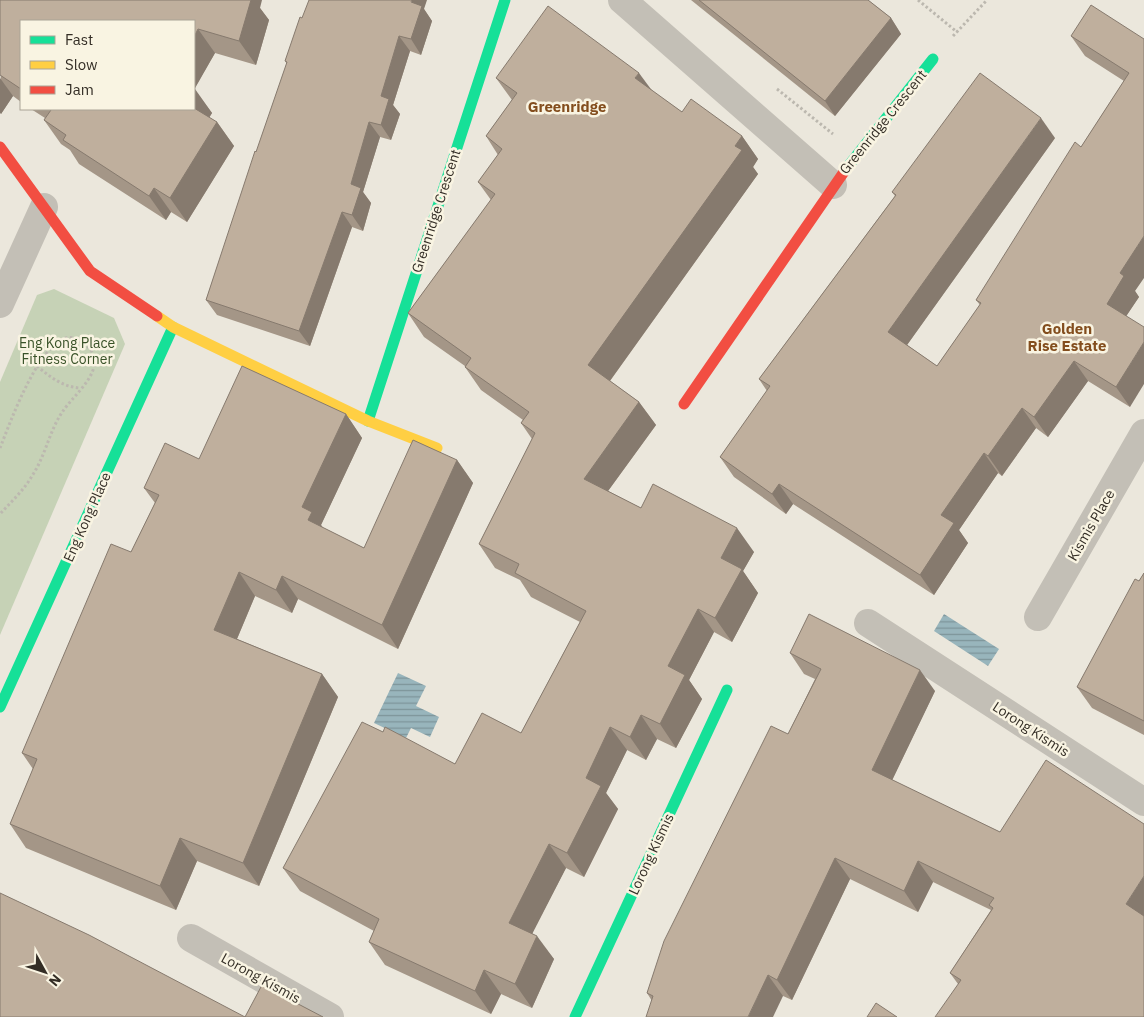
<svg xmlns="http://www.w3.org/2000/svg" width="1144" height="1017" font-family="'IBM Plex Sans',sans-serif">
<style>
.green{fill:#c6d2b6}
.water{fill:url(#water-rules)}
.lines{fill:none;stroke-linecap:round;stroke-linejoin:round}
.path{stroke:#bcb8af;stroke-width:3;stroke-dasharray:2.5 2.5;stroke-linecap:butt}
.street{stroke:#c3bfb6;stroke-width:28}
.fast{stroke:#16e098;stroke-width:11}
.slow{stroke:#ffcf43;stroke-width:11}
.jam{stroke:#f24e42;stroke-width:11}
.wall{fill:#a49687}
.shaded-wall{fill:#867a6e}
.building{fill:#bfaf9d;stroke:#867a6e}
.labels{text-anchor:middle;stroke-width:5;stroke-linejoin:round;paint-order:stroke}
.street-label{font-size:14px;fill:#332d25;stroke:#f9f4e2}
.park-label{font-size:14px;fill:#395228;stroke:#f9f4e2}
.neighbourhood-label{font-size:15px;font-weight:bold;fill:#834d1d;stroke:#f9f4e2}
</style>
<defs>
<pattern id="water-rules" width="6" height="5" patternUnits="userSpaceOnUse" patternTransform="scale(1.25)"><rect width="6" height="5" fill="#98b5bc"/><path d="M0 2.5h6" fill="none" stroke="#7d9499"/></pattern>
</defs>
<rect width="100%" height="100%" fill="#ebe7dc"/>
<!-- green -->
<path class="green" d="M 54,289 L 114,318 L 125,344 L 0,635 L 0,382 L 37,295 Z"/>
<!-- water -->
<g class="water">
<path d="M 944,614 L 999,649 L 988,666 L 934,631 Z"/>
<path d="M 398,673 L 426,686 L 416,706 L 439,717 L 430,737 L 411,728 L 406,738 L 374,723 Z"/>
</g>
<g class="lines">
<!-- path -->
<g class="path">
<path d="M 918,0 L 957,32"/>
<path d="M 953,36 L 987,0"/>
<path d="M 777,89 L 833,134"/>
<path d="M 37,366 C 50,377 63,387 80,388"/>
<path d="M 0,448 C 9,426 46,320 78,340 C 84,343 91,348 94,356 C 99,376 73,396 63,411 C 49,431 46,455 32,476 C 24,490 11,502 0,514"/>
</g>
<!-- street -->
<g class="street">
<path d="M 622,0 L 833,185"/>
<path d="M 0,304 L 44,207"/>
<path d="M 1038,617 L 1144,433"/>
<path d="M 868,623 L 1144,802"/>
<path d="M 191,938 L 330,1017"/>
</g>
<!-- fast -->
<g class="fast">
<path d="M 846,169 L 933,59"/>
<path d="M 368,421 L 505,0"/>
<path d="M 0,707 L 173,327"/>
<path d="M 575,1017 L 727,690"/>
</g>
<!-- slow -->
<path class="slow" d="M 157,316 L 173,327 L 368,421 L 437,448"/>
<!-- jam -->
<g class="jam">
<path d="M 0,147 L 90,271 L 157,316"/>
<path d="M 684,404 L 846,169"/>
</g>
</g>
<!-- wall -->
<g class="wall">
<path d="M 0,0 L 260,8 L 269,20 L 256,65 L 215,53 L 194,89 L 212,113 L 209,118 L 217,122 L 234,146 L 187,222 L 171,212 L 166,220 L 79,164 L 70,150 L 61,144 L 44,120 L 45,118 L 31,109 L 194,109 L 21,21 L 21,102 L 13,96 L 1,114 Z"/>
<path d="M 691,0 L 868,0 L 891,18 L 901,34 L 835,116 Z"/>
<path d="M 424,9 L 432,21 L 421,55 L 410,51 L 393,105 L 400,114 L 391,140 L 380,137 L 363,192 L 371,203 L 363,231 L 352,227 L 310,346 L 217,315 L 206,300 L 287,64 L 285,61 L 302,18 Z"/>
<path d="M 1071,36 L 1144,39 L 1135,291 L 1139,297 L 1126,316 L 1130,407 L 1088,381 L 1048,437 L 1036,428 L 1002,476 L 998,473 L 959,530 L 968,543 L 934,595 L 793,504 L 786,514 L 734,477 L 720,457 L 767,391 L 759,379 L 895,196 L 892,192 L 1055,138 L 907,345 L 937,366 L 980,305 L 976,300 L 1081,147 L 1124,81 L 1085,56 Z"/>
<path d="M 496,78 L 652,91 L 682,112 L 742,136 L 758,159 L 753,167 L 758,174 L 610,381 L 639,402 L 656,425 L 608,491 L 641,508 L 754,552 L 743,571 L 758,593 L 732,642 L 714,632 L 689,680 L 702,699 L 676,748 L 657,739 L 646,760 L 627,750 L 606,793 L 618,809 L 584,877 L 566,868 L 532,933 L 554,959 L 532,1008 L 501,994 L 491,1014 L 385,965 L 369,942 L 374,931 L 300,891 L 283,868 L 383,732 L 455,764 L 521,733 L 580,622 L 531,597 L 520,580 L 495,568 L 479,544 L 532,439 L 521,423 L 523,420 L 481,390 L 465,367 L 465,366 L 424,337 L 408,313 L 491,200 L 478,182 L 498,155 L 486,136 L 512,100 Z"/>
<path d="M 346,414 L 362,438 L 321,525 L 323,528 L 364,548 L 457,460 L 473,483 L 398,649 L 298,599 L 292,613 L 255,596 L 237,639 L 322,674 L 338,697 L 259,886 L 197,861 L 176,910 L 26,848 L 10,824 L 33,769 L 22,753 L 131,552 L 155,503 L 144,488 L 199,459 Z"/>
<path d="M 1144,573 L 1144,735 L 1092,708 L 1077,687 Z"/>
<path d="M 790,653 L 935,691 L 892,780 L 1000,832 L 1144,824 L 958,984 L 950,973 L 991,910 L 933,882 L 918,912 L 850,879 L 792,1000 L 783,996 L 652,1001 L 647,993 L 788,734 L 815,679 L 804,674 Z"/>
</g>
<!-- shaded-wall -->
<g class="shaded-wall">
<path d="M 245,0 L 262,0 L 260,8 L 269,20 L 256,65 L 239,41 Z"/>
<path d="M 412,0 L 427,0 L 424,9 L 432,21 L 421,55 L 411,39 Z"/>
<path d="M 891,18 L 901,34 L 835,116 L 825,101 Z"/>
<path d="M 198,29 L 215,53 L 194,90 L 194,37 Z"/>
<path d="M 399,36 L 410,51 L 393,105 L 400,114 L 391,140 L 381,125 L 381,96 Z"/>
<path d="M 639,73 L 656,96 L 635,78 Z"/>
<path d="M 0,78 L 13,96 L 1,114 L 0,113 Z"/>
<path d="M 195,89 L 212,113 L 203,127 L 194,109 L 194,91 Z"/>
<path d="M 1041,118 L 1055,138 L 902,352 L 888,332 Z"/>
<path d="M 217,122 L 234,146 L 187,222 L 170,198 Z"/>
<path d="M 369,122 L 380,137 L 363,192 L 371,203 L 363,231 L 352,215 L 351,184 Z"/>
<path d="M 742,136 L 758,159 L 753,167 L 758,174 L 604,389 L 588,365 Z"/>
<path d="M 154,188 L 171,212 L 166,220 L 149,196 Z"/>
<path d="M 342,212 L 352,227 L 310,346 L 299,331 Z"/>
<path d="M 1144,236 L 1144,278 L 1135,291 L 1139,297 L 1121,324 L 1107,304 L 1120,273 Z"/>
<path d="M 1144,342 L 1144,384 L 1130,407 L 1116,387 Z"/>
<path d="M 1074,361 L 1088,381 L 1048,437 L 1034,417 Z"/>
<path d="M 639,402 L 656,425 L 600,502 L 584,479 Z"/>
<path d="M 1022,408 L 1036,428 L 1002,476 L 988,456 Z"/>
<path d="M 346,414 L 362,438 L 321,525 L 328,535 L 308,520 L 302,507 Z"/>
<path d="M 984,453 L 998,473 L 959,530 L 968,543 L 934,595 L 920,575 L 941,515 Z"/>
<path d="M 457,460 L 473,483 L 398,649 L 382,625 Z"/>
<path d="M 779,484 L 793,504 L 786,514 L 772,494 Z"/>
<path d="M 737,528 L 754,552 L 743,571 L 758,593 L 732,642 L 715,618 L 721,558 Z"/>
<path d="M 239,572 L 255,596 L 231,653 L 214,630 Z"/>
<path d="M 282,576 L 298,599 L 292,613 L 276,590 Z"/>
<path d="M 698,609 L 714,632 L 689,680 L 702,699 L 676,748 L 660,724 L 668,666 Z"/>
<path d="M 920,670 L 935,691 L 887,791 L 872,770 Z"/>
<path d="M 322,674 L 338,697 L 259,886 L 243,863 Z"/>
<path d="M 641,715 L 657,739 L 646,760 L 630,737 Z"/>
<path d="M 610,727 L 627,750 L 606,793 L 618,809 L 584,877 L 567,853 L 586,778 Z"/>
<path d="M 180,838 L 197,861 L 176,910 L 160,886 Z"/>
<path d="M 549,844 L 566,868 L 526,946 L 509,923 Z"/>
<path d="M 835,858 L 850,879 L 792,1000 L 777,980 Z"/>
<path d="M 918,861 L 933,882 L 918,912 L 904,891 Z"/>
<path d="M 1144,876 L 1144,919 L 1126,904 Z"/>
<path d="M 537,936 L 554,959 L 532,1008 L 515,984 Z"/>
<path d="M 484,970 L 501,994 L 491,1014 L 475,991 Z"/>
<path d="M 768,975 L 783,996 L 773,1017 L 748,1017 Z"/>
</g>
<!-- building -->
<g class="building">
<path d="M 0,0 L 251,0 L 239,41 L 198,29 L 194,37 L 194,21 L 21,21 L 21,89 L 0,75 Z"/>
<path d="M 309,0 L 412,0 L 411,2 L 422,6 L 411,39 L 399,36 L 381,96 L 389,99 L 381,125 L 369,122 L 351,184 L 361,188 L 352,215 L 342,212 L 299,331 L 206,300 L 255,151 L 256,152 L 287,62 L 285,61 L 300,17 L 302,18 Z"/>
<path d="M 699,0 L 868,0 L 891,18 L 825,101 Z"/>
<path d="M 1091,5 L 1144,39 L 1144,236 L 1120,273 L 1124,276 L 1107,304 L 1144,327 L 1144,342 L 1116,387 L 1074,361 L 1034,417 L 1022,408 L 988,456 L 984,453 L 941,515 L 954,523 L 920,575 L 779,484 L 772,494 L 720,457 L 770,386 L 759,379 L 896,195 L 892,192 L 980,73 L 1041,118 L 888,332 L 937,366 L 981,303 L 976,300 L 1075,142 L 1081,147 L 1129,73 L 1071,36 Z"/>
<path d="M 548,6 L 639,73 L 635,78 L 682,112 L 691,99 L 742,136 L 735,146 L 742,150 L 588,365 L 639,402 L 584,479 L 641,508 L 653,484 L 737,528 L 721,558 L 742,569 L 715,618 L 698,609 L 668,666 L 685,675 L 660,724 L 641,715 L 630,737 L 610,727 L 586,778 L 601,786 L 567,853 L 549,844 L 509,923 L 537,936 L 515,984 L 484,970 L 475,991 L 369,942 L 379,919 L 283,868 L 362,722 L 383,732 L 385,727 L 455,764 L 482,713 L 521,733 L 586,611 L 515,573 L 519,564 L 479,544 L 535,433 L 521,423 L 529,412 L 465,367 L 471,358 L 408,313 L 495,194 L 478,182 L 502,149 L 486,136 L 517,93 L 496,78 Z"/>
<path d="M 194,108 L 217,122 L 170,198 L 154,188 L 149,196 L 63,140 L 66,135 L 44,120 L 51,110 L 50,109 Z"/>
<path d="M 242,366 L 346,414 L 302,507 L 312,512 L 308,520 L 364,548 L 413,440 L 457,460 L 382,625 L 282,576 L 276,590 L 239,572 L 214,630 L 322,674 L 243,863 L 180,838 L 160,886 L 10,824 L 37,759 L 22,753 L 111,544 L 131,552 L 159,495 L 144,488 L 165,443 L 199,459 Z"/>
<path d="M 1144,573 L 1144,721 L 1077,687 L 1135,579 L 1139,581 Z"/>
<path d="M 809,614 L 920,670 L 872,770 L 1000,832 L 1046,760 L 1144,824 L 1144,876 L 1126,904 L 1144,916 L 1144,1017 L 935,1017 L 961,980 L 950,973 L 993,908 L 989,905 L 994,898 L 918,861 L 904,891 L 835,858 L 777,980 L 768,975 L 748,1017 L 646,1017 L 653,996 L 647,993 L 664,941 L 771,726 L 788,734 L 821,669 L 790,653 Z"/>
<path d="M 0,893 L 89,935 L 245,1017 L 0,1017 Z"/>
<path d="M 262,985 L 323,1017 L 245,1017 Z"/>
<path d="M 876,1003 L 897,1017 L 867,1017 Z"/>
</g>
<g class="labels">
<!-- street labels -->
<g class="street-label">
<text transform="translate(883 122) rotate(-51)" y="5">Greenridge Crescent</text>
<text transform="translate(436 211) rotate(-72)" y="5">Greenridge Crescent</text>
<text transform="translate(87 517) rotate(-66)" y="5">Eng Kong Place</text>
<text transform="translate(1091 525) rotate(-60)" y="5">Kismis Place</text>
<text transform="translate(1031 729) rotate(33)" y="5">Lorong Kismis</text>
<text transform="translate(651 854) rotate(-65)" y="5">Lorong Kismis</text>
<text transform="translate(261 978) rotate(29)" y="5">Lorong Kismis</text>
</g>
<!-- park labels -->
<g class="park-label">
<text x="67" y="348">Eng Kong Place<tspan x="67" dy="16">Fitness Corner</tspan></text>
</g>
<!-- neighbourhood labels -->
<g class="neighbourhood-label">
<text x="567" y="112">Greenridge</text>
<text x="1067" y="334">Golden<tspan x="1067" dy="17">Rise Estate</tspan></text>
</g>
</g>
<!-- legend -->
<rect x="20" y="20" width="175" height="90" fill="#f9f4e2" stroke="#aaa496"/>
<rect x="30" y="36" width="25" height="8" fill="#16e098" stroke="#aaa496"/>
<text x="65" y="45" font-size="15" fill="#332d25">Fast</text>
<rect x="30" y="61" width="25" height="8" fill="#ffcf43" stroke="#aaa496"/>
<text x="65" y="70" font-size="15" fill="#332d25">Slow</text>
<rect x="30" y="86" width="25" height="8" fill="#f24e42" stroke="#aaa496"/>
<text x="65" y="95" font-size="15" fill="#332d25">Jam</text>
<!-- north arrow -->
<g transform="translate(45 972) rotate(130)" stroke="#f9f4e2" stroke-width="4" paint-order="stroke">
<path d="M0-4L9 19L0 12L-9 19Z" fill="#332d25"/>
<text y="-8" font-size="14" font-weight="bold" text-anchor="middle" fill="#332d25">N</text>
</g>
</svg>
